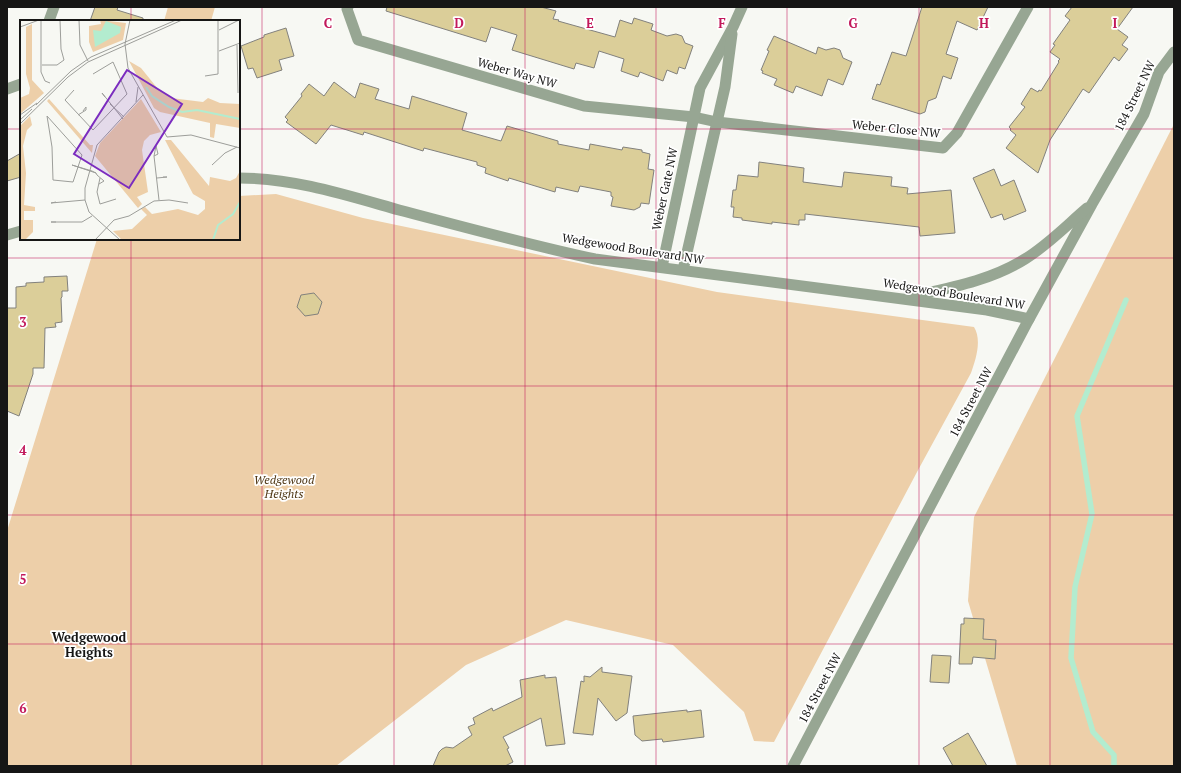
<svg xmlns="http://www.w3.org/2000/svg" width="1181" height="773" font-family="'PT Serif',serif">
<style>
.green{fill:#edcfa9}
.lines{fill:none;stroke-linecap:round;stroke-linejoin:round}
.stream{stroke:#b3eccf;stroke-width:5.5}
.building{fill:#dbce99;stroke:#82817d}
.minor{stroke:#97a693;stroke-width:11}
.tertiary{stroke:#97a693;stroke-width:11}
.grid{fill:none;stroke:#c2185b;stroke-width:1;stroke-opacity:0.55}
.labels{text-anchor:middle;stroke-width:3.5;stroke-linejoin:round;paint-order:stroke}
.street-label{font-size:12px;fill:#161615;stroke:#fff}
.park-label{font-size:12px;font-style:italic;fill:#503816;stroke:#fff}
.neighbourhood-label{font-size:13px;font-weight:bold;fill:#161615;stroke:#fff}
.inset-river{fill:none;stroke:#b3eccf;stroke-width:2}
.inset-road{fill:none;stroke:#9d9e9a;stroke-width:1}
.view{fill:#7b2cbf;fill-opacity:0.15;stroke:#7b2cbf;stroke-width:2}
.inset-edge{fill:none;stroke:#161615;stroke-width:2}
.grid-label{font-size:13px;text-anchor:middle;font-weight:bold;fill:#c2185b;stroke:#fff;stroke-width:3.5;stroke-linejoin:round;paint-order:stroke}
</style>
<rect width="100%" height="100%" fill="#f7f8f3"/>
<!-- green -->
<g class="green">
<path d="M 168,7 L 215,7 L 211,21 L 164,21 Z"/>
<path d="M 1174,124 L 1174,766 L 1017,766 L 968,601 L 974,517 Z"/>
<path d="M 276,194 L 363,218 L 717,292 L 974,327 C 982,340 976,359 971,373 L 917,472 L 774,742 L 754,741 L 744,712 L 673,645 L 566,620 L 466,665 L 336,766 L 7,766 L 7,531 L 97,239 L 239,239 L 239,196 Z"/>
</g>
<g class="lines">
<!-- stream -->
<path class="stream" d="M 1114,766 L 1114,755 L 1093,732 L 1071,658 L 1075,587 L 1092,514 L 1077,416 L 1126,300"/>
</g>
<!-- building -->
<g class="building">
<path d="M 95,7 L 118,7 L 117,10 L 143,18 L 143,21 L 90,21 Z"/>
<path d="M 387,7 L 541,7 L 556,11 L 553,19 L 559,20 L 558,21 L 615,37 L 620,20 L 632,24 L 634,18 L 653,24 L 651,30 L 667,36 L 676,34 L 682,36 L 685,43 L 693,46 L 685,69 L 679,67 L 677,74 L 667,70 L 663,81 L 640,72 L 638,77 L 621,71 L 624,59 L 599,51 L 594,68 L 576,63 L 574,69 L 512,50 L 517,35 L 491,27 L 486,42 L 386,11 Z"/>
<path d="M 922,7 L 988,7 L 977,30 L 957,21 L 946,54 L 958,58 L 951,79 L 943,76 L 936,98 L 928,101 L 925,112 L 920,114 L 872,99 L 877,84 L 880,85 L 892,52 L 906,56 Z"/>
<path d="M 1072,7 L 1133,7 L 1117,29 L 1128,37 L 1122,45 L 1128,49 L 1119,61 L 1114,57 L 1089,93 L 1083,89 L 1050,140 L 1038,173 L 1006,148 L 1016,135 L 1010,130 L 1011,129 L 1009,127 L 1025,107 L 1021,104 L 1031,88 L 1038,92 L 1039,90 L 1041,91 L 1059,62 L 1058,61 L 1060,59 L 1050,52 L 1055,45 L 1053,44 L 1070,20 L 1065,16 Z"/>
<path d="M 286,28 L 294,56 L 279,60 L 282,70 L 257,78 L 253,68 L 248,69 L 241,46 L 264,37 L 264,35 Z"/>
<path d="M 774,36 L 816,54 L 818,47 L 826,50 L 834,48 L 840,50 L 843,58 L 852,62 L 843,85 L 828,79 L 822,96 L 796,86 L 793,93 L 774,85 L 777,79 L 762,73 L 763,71 L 761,70 L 769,51 L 767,50 Z"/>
<path d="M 334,82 L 355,98 L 360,83 L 379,89 L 375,99 L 409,109 L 412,96 L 467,113 L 462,130 L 501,141 L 507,126 L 558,141 L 558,144 L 589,150 L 590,144 L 622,150 L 623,147 L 642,150 L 642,152 L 650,154 L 648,169 L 654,170 L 649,204 L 641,203 L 640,207 L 634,210 L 611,206 L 613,197 L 611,196 L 611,192 L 580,186 L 578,192 L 556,187 L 555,192 L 509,178 L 508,181 L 485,173 L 486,168 L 477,165 L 477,162 L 424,148 L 423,151 L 364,132 L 363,135 L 331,125 L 316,144 L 286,122 L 288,120 L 285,117 L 302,96 L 301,94 L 309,84 L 324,96 Z"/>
<path d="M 21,153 L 21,177 L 7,181 L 7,161 Z"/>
<path d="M 759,162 L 804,168 L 803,182 L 842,187 L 844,172 L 892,177 L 891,186 L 908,188 L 907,194 L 951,190 L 955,233 L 920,236 L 919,227 L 805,214 L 805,220 L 799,220 L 799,225 L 772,222 L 772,224 L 742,220 L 742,218 L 733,217 L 734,207 L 731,207 L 733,190 L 736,190 L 738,175 L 758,177 Z"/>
<path d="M 994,169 L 1001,186 L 1014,180 L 1026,211 L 1004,220 L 1002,214 L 991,218 L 973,178 Z"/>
<path d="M 67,276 L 68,291 L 62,291 L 62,297 L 61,298 L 62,322 L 55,323 L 56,327 L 45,328 L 44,368 L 33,368 L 33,374 L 19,416 L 7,411 L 7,308 L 16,308 L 16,287 L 26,286 L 26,283 L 44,282 L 44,277 Z"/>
<path d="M 314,293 L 322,302 L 318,314 L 305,316 L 297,307 L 301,295 Z"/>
<path d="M 964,618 L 984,619 L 983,639 L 996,640 L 995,659 L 973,657 L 972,664 L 959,664 L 961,624 L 964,624 Z"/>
<path d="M 932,655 L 951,656 L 949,683 L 930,682 Z"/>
<path d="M 602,667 L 602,672 L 632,676 L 627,713 L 616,721 L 598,698 L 593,735 L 573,733 L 581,681 L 584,682 L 584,676 L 590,677 Z"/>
<path d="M 545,675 L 545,678 L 556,677 L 565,744 L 546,746 L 541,718 L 503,737 L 509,748 L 507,749 L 513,762 L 505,766 L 433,766 L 439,752 L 442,749 L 446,747 L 453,748 L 472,735 L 468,727 L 475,724 L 473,718 L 492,708 L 493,711 L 522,697 L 520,680 Z"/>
<path d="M 687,710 L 687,712 L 701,710 L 704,737 L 663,742 L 662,739 L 642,741 L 635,735 L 633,716 Z"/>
<path d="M 968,733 L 987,766 L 953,766 L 943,748 Z"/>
</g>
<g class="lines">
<!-- minor -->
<g class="minor">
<path d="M 348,7 L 347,9 L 358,40 L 584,106 L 694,117 L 717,122 L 943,148 L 957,133 L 1028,7"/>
<path d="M 49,21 L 54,7"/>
<path d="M 7,89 L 21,84"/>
<path d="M 662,267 L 700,88 L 733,27 L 742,7"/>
<path d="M 683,270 L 725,87 L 732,34"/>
<path d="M 793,766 L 1029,319"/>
</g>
<!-- tertiary -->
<g class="tertiary">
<path d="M 239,178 C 294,178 346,195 399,210 C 464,227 529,245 595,259 L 987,310 L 1029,319 L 1092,204 L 1144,114 L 1159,72 L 1174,52"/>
<path d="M 7,235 L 21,231"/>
<path d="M 909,297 C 949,288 990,281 1025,259 C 1048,245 1067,225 1087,208"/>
</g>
</g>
<!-- grid -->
<path class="grid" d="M 131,7 L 131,21M 262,7 L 262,766M 394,7 L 394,766M 525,7 L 525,766M 656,7 L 656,766M 787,7 L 787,766M 919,7 L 919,766M 1050,7 L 1050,766M 7,129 L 21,129M 239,129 L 1174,129M 131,239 L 131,766M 7,258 L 1174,258M 7,386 L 1174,386M 7,515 L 1174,515M 7,644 L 1174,644"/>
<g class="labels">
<!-- street labels -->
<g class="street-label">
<text transform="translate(517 73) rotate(16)" y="4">Weber Way NW</text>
<text transform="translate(1135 96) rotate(-64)" y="4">184 Street NW</text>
<text transform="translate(896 129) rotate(6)" y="4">Weber Close NW</text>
<text transform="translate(665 189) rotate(-78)" y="4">Weber Gate NW</text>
<text transform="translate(633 249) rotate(9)" y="4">Wedgewood Boulevard NW</text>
<text transform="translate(954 294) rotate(9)" y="4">Wedgewood Boulevard NW</text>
<text transform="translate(971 402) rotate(-62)" y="4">184 Street NW</text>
<text transform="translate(820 688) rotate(-62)" y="4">184 Street NW</text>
</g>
<!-- park labels -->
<g class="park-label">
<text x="284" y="484">Wedgewood<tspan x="284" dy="14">Heights</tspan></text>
</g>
<!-- neighbourhood labels -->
<g class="neighbourhood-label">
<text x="89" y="642">Wedgewood<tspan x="89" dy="15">Heights</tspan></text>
</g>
</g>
<!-- overview -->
<g transform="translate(20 20)">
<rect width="220" height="220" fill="#f7f8f3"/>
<path d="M 80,0 L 106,3 L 103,20 L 73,32 L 69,22 L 69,6 L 81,4 ZM 12,4 L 12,60 L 24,73 L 0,94 L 0,78 L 9,74 L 10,68 L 6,54 L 6,7 ZM 109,41 L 121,48 L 138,69 L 151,78 L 183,82 L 188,78 L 200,83 L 220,84 L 220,108 L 196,104 L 194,118 L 190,117 L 190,103 L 140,92 L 134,88 ZM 29,79 L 70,125 L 73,125 L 72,133 L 27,81 ZM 121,79 L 141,112 L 130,115 L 124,121 L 122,130 L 128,172 L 117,177 L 122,184 L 118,188 L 75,136 L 80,123 ZM 10,96 L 12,105 L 7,110 L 3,126 L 6,153 L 4,185 L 15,187 L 15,191 L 4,191 L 4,200 L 13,200 L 13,212 L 5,220 L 0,220 L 0,106 ZM 145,120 L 151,120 L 189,166 L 190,157 L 210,161 L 216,158 L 220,151 L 220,220 L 102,220 L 93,211 L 112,209 L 127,195 L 121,189 L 125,187 L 132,194 L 158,189 L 178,195 L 185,189 L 185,181 L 173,174 Z" fill="#edcfa9"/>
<path d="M 86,1 L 101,7 L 100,13 L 75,27 L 73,10 L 81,11 Z" fill="#b3eccf"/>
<path class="inset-river" d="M 126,67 L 132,76 L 149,87 L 162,92 L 177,90 L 220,99M 193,220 L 198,205 L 213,194 L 220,182"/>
<path class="inset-road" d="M 21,0 L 21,52 L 25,61 L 30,63M 59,0 L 60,25 L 68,41M 110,0 L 105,24 L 108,48 L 147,117 L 171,115 L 220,128M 0,7 L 19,0M 199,10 L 219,0M 217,25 L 218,73M 199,31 L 220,23M 22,45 L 37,45 L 44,40 L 41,29 L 40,0M 185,56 L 198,54 L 198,0M 54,70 L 45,80 L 73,110 L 107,74 L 93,42 L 73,54M 85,77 L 82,73 L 103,99M 116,82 L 118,67M 90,84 L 104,97M 16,85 L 51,51 L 71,37 L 156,0M 0,95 L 17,83M 58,95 L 66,90 L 66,87 L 63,91M 27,96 L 62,135 L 53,162 L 33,160 L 32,127 ZM 0,100 L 12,89M 0,104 L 48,57 L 68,42 L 162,0M 134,136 L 136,126 L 138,134 L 134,136 L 139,180M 192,145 L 205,133 L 217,127M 76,153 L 52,145 L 72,151 L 76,153 L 77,155 L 84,161 L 79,164M 80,158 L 77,172 L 80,184 L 96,179M 137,158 L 147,157 L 143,157M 36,182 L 31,183 L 65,180M 36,202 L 31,202 L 62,202 L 72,196M 75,220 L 94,200 L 109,196 L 134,181 L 149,180 L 168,183M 100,220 L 69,192 L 65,180 L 65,168 L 77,125 L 123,75"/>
<path class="view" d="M 107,50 L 162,84 L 109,168 L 54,134 Z"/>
<rect width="220" height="220" class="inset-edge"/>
</g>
<g class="grid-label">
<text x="328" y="28">C</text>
<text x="459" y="28">D</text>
<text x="590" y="28">E</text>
<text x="722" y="28">F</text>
<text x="853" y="28">G</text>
<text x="984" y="28">H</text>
<text x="1115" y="28">I</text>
<text x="23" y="327">3</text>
<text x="23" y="455">4</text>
<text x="23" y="584">5</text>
<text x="23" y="713">6</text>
</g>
<!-- border -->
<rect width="1181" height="773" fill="none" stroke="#161615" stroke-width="16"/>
</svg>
